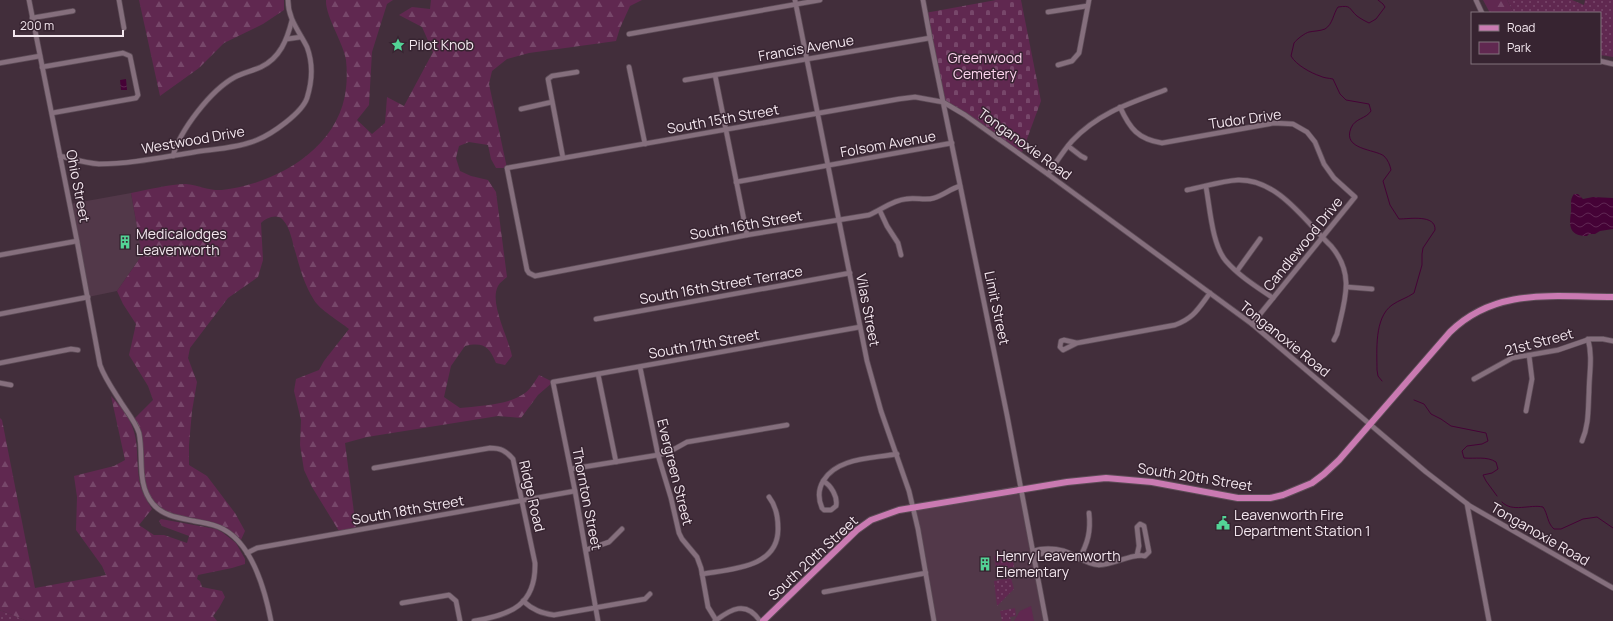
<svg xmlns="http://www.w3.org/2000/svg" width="1613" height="621" font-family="Manrope,sans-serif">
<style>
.built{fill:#523849}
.green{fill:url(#green-dots)}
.forest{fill:url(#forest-firs)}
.cemetery{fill:url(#cemetery-stones)}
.pitch{fill:#602850}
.water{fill:url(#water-waves)}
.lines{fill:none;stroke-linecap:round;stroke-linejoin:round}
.stream{stroke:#450236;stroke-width:1}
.minor-casing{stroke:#5d4c57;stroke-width:6}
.major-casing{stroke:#5d4c57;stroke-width:8}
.minor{stroke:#856f7d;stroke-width:4.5}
.major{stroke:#ca7ab2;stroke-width:6}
.labels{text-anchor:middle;stroke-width:3;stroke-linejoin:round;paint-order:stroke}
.poi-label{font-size:14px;fill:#f3e6ee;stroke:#372431;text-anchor:start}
.street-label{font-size:14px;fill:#f3e6ee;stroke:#372431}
.park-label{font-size:14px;fill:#fdd4ee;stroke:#372431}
</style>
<defs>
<pattern id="green-dots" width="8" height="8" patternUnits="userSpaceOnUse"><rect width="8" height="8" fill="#602850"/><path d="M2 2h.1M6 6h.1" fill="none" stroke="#77476a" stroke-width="1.8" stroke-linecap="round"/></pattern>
<pattern id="forest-firs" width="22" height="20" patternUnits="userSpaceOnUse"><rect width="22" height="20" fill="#602850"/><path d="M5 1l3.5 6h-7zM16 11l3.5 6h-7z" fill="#77476a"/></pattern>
<pattern id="cemetery-stones" width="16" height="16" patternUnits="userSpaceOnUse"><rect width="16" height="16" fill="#602850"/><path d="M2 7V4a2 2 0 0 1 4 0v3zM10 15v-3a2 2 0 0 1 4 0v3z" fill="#77476a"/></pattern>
<pattern id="water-waves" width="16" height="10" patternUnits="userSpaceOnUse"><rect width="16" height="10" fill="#450236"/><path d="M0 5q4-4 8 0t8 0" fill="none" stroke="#602753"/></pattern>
</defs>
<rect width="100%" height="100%" fill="#422e3b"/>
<!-- built -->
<g class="built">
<path d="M 131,193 L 142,255 L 117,291 L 88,297 L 70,204 Z"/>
<path d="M 1021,489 L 1046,621 L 934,621 L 914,508 Z"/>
</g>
<!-- green -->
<g class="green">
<path d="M 1507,0 L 1572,0 L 1584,5 L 1585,0 L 1613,0 L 1613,57 L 1600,55 L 1600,13 L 1514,13 Z"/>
<path d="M 1012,552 L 1014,567 L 996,569 L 994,556 Z"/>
<path d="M 1011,578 L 1014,589 L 997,606 L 994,581 Z"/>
<path d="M 1015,608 L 1016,616 L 1010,617 L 1011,621 L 1002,621 L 1000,611 Z"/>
<path d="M 0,610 L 25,620 L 27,621 L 0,621 Z"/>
</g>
<!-- forest -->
<g class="forest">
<path d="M 139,0 L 284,0 L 284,10 L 263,24 L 224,43 L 199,68 L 160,96 Z"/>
<path d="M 326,0 L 393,0 L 387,4 L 372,52 L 369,105 L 357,120 L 372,134 L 385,123 L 387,97 L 404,106 L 433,52 L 422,27 L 399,15 L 412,7 L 430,9 L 431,0 L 642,0 L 630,6 L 620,28 L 616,41 L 529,53 L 507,59 L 492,71 L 489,84 L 507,168 L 496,168 L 491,159 L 488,145 L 469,142 L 459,146 L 456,158 L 460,171 L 471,176 L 488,180 L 496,192 L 507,277 C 504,280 500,282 498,286 C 489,303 508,336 512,356 L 505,365 L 496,363 C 489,346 483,342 465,346 L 451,366 L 444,397 L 460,408 C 477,406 505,405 520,396 C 529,392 534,383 539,375 L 553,382 L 538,395 L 521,418 L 498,416 L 367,437 L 345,443 L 356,528 L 339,531 L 312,487 L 304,470 L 300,445 L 301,420 L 294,391 L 296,379 L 319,370 L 324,361 L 349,329 C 339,321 320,310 314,300 C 305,286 300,269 296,254 C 292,242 291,229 283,220 C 277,213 266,218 261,223 L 263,260 L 258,277 L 228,298 L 190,348 L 188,358 L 197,382 L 192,411 L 189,445 L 189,465 L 207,476 L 235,513 L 245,531 L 240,542 L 224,529 L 181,519 L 159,510 L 144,489 L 139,432 L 133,420 L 153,400 L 148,386 L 129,355 L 136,324 L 123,304 L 117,291 L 142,255 L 131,193 C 147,190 170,184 186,184 C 197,185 210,191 222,190 C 276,184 340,148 346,88 C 347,80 347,69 346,60 C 344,44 325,16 326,0 Z"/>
<path d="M 1483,0 L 1507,0 L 1514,13 L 1490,13 Z"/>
<path d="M 111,396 C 119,404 128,415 132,426 C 139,442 136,461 139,478 C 140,489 146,499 152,509 L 139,525 L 154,535 L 164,535 L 187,543 L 189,536 L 162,526 L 159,521 L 161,519 L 216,529 L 222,532 L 236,543 L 245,559 L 245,564 L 232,568 L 198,575 L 197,579 L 200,581 L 202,587 L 222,591 L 225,597 L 219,608 L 213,616 L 217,621 L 27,621 L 0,610 L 0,418 L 2,420 L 35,588 L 106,575 L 102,566 L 76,530 L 77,497 L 74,476 L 114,466 L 125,460 Z"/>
</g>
<!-- cemetery -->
<path class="cemetery" d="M 996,0 L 1021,0 L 1041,101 L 1021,155 L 943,102 L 925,13 Z"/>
<!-- pitch -->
<path class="pitch" d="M 1031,606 L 1034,621 L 1014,621 L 1020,611 Z"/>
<!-- water -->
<g class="water">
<path d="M 126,79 L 127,90 L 121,90 L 120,80 Z"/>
<path d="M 1574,194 L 1578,194 L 1583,199 L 1593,197 L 1613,198 L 1613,229 L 1600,231 L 1595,234 L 1589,234 L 1587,236 C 1569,236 1569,226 1571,212 C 1572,206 1569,200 1574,194 Z"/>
</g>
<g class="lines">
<!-- stream -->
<g class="stream">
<path d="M 1378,0 L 1383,4 L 1385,7 L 1376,19 L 1369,23 C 1365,21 1361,19 1357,16 C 1348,8 1352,5 1338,7 C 1333,14 1333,24 1325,29 C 1320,31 1314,31 1309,32 C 1305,33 1297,39 1294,43 L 1291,56 C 1296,65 1311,73 1320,76 C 1324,78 1328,78 1333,79 L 1340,94 L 1346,100 L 1369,104 L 1371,111 C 1366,119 1355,118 1351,128 C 1342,150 1375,149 1384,156 C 1388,160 1390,165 1391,170 L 1383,181 L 1390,205 L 1399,219 C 1409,219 1436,214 1435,230 L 1423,248 L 1422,254 L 1422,265 L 1414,293 C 1407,298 1399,300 1392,305 C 1374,318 1377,351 1377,370 L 1378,376 L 1382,381"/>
<path d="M 1414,400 L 1424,404 L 1431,414 L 1441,419 L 1451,426 L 1486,433 L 1488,441 L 1482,444 L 1467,446 L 1462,451 L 1464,458 C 1475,459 1487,456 1496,462 L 1498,469 L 1492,473 L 1483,475 L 1486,481 L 1497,496"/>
<path d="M 1502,502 C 1512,513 1530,504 1543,507 C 1548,514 1547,523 1554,529 L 1561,529 L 1583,519 L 1597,517 L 1613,528"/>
</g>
<!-- minor casing -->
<g class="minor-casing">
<g id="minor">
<path d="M 29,0 L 77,241 L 100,365 C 105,379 114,391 122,404 C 128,413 136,423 139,433 C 144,457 136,484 153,504 C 163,516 179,518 194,521 C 204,523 214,524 223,529 C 253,545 265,590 271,621"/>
<path d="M 119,0 L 124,28"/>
<path d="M 795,0 L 867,361 L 881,411 L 909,491 L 918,529 L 934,621"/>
<path d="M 923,0 L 930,38 L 1007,415 L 1046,621"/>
<path d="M 1476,0 L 1482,13"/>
<path d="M 1048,12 L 1087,6"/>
<path d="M 32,18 L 73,11"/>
<path d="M 629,34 L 820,0"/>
<path d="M 287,39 L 301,37"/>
<path d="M 1600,61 L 1613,64"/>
<path d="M 0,63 L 40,56"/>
<path d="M 1058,65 L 1072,61 L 1079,53 L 1089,0"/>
<path d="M 42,67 L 123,53 L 130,56 L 138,95 L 136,98 L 52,113"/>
<path d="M 629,67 L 645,144"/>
<path d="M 715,75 L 747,235"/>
<path d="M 685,80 L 930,38"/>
<path d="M 1120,107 C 1130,129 1138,139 1162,143 L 1274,123 L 1293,124 L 1307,132 L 1315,142 L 1324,164 L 1334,178 L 1355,197 L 1252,324"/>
<path d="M 521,109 L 552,102"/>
<path d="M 1068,146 L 1081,156 L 1085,158"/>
<path d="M 60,156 C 73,159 85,163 99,164 C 131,164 163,157 195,152 C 215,149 238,148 257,140 C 272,134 302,113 307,98 C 312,82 313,63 307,47 C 299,31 288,19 288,0"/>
<path d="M 173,156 C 180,130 211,90 235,77 C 243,73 252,71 261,67 C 280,58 287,40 292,20"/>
<path d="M 563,158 L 548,79 L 552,76 L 577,72"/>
<path d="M 1048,174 C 1056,163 1063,151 1072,141 C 1098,113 1130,103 1165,90"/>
<path d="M 736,182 L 952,143"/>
<path d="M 960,186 C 950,189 944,195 934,198 C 925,201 916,197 906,199 C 893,200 881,210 869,215 L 747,235 L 535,276 L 529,273 L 527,270 L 507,168 L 899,99 L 915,97 L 937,101 L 943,102 L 965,115 L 1049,175 L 1252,324 L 1426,472 L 1470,506 L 1613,588"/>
<path d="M 1206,187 C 1210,208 1212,245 1226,261 C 1239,276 1257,287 1273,298"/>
<path d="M 1187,190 C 1203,187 1221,181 1238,180 C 1278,179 1305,221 1331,246 C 1356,275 1344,302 1337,334 L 1334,340"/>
<path d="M 880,211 L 887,226 L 898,243 L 901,255"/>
<path d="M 0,255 L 77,241"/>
<path d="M 1237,271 L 1260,239"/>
<path d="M 1347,287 L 1372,289"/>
<path d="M 0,314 L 88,297"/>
<path d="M 596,319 L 850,273"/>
<path d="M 1077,343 L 1063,350 L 1060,347 L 1061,341 L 1064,340 L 1077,343 L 1175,325 C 1194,318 1198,309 1210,293"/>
<path d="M 0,363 L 71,349 L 78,350"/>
<path d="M 640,367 L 658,455 L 671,498 L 679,533 L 682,539 L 697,557 L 701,568 L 708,607 L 716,620"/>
<path d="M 598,374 L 616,462"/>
<path d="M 1474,379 L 1512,358 L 1558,350 L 1590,339 L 1603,339 L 1613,341"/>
<path d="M 0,383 L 11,385"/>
<path d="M 1526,411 L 1532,379 L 1529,355"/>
<path d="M 1582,441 C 1589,425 1588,409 1589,392 C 1589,374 1593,358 1588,339"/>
<path d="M 374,468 L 490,448 C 501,448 506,451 513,459 L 535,563 C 536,605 511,615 474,621"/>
<path d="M 571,469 L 658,455 L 669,452 L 687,442 L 787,425"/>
<path d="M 823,481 C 831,485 838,497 836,506 L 831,510 L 824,510 L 822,508 C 813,487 827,470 847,463 C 863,457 881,457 897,454"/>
<path d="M 1467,504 L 1489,621"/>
<path d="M 586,550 L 609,542 L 622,529"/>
<path d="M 1033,551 C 1043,548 1053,548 1064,551 C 1076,555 1085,564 1099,565 C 1113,565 1133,553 1145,556 L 1149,552 L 1144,526 L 1140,524 L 1137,527 L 1139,546 L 1137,555"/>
<path d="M 247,553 L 257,548 L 575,491"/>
<path d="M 1034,556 L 1054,550"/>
<path d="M 1079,559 C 1088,543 1091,531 1089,513"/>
<path d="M 702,574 C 731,569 779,568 778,528 C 778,517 776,506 769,497"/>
<path d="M 824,592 L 926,573"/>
<path d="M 523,601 C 533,610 541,613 554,615 L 645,599 L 650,594"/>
<path d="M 402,603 L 449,595 L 456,601 L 460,621"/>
<path d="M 598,621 L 575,491 L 553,382 L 860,327"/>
<path d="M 715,621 C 731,609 746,600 760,621"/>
</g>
</g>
<!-- major casing -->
<g class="major-casing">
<path id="major" d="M 763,621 L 857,530 L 871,520 L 899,510 L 1067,482 L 1106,478 L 1152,482 L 1238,498 L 1270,498 L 1283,495 L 1312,483 L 1324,474 L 1339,460 L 1450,332 C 1496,287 1554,297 1613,297"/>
</g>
<!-- minor -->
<use href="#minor" class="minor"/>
<!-- major -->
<use href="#major" class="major"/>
</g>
<!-- icons -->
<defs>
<g id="sight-bare" transform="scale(1.08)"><path d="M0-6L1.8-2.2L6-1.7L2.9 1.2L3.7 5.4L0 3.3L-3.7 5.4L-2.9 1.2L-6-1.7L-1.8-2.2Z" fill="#53d396" stroke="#372431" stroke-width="2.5" paint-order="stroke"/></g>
<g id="building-bare" transform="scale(1.08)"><path d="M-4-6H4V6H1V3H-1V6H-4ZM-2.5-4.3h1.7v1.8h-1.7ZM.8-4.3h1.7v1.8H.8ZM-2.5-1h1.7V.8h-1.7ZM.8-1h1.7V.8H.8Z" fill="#53d396" stroke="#372431" stroke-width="2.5" paint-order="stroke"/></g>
<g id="civic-bare" transform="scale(1.08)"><path d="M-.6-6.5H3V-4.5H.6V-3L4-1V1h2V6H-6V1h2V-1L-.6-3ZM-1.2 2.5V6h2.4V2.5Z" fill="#53d396" stroke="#372431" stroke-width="2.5" paint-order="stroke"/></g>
</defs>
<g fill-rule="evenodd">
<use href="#sight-bare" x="398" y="45"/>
<use href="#building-bare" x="125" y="242"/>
<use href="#civic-bare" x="1223" y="523"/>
<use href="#building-bare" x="985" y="564"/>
</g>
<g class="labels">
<!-- poi labels -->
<g class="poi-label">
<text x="409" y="50">Pilot Knob</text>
<text x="136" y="239">Medicalodges<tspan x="136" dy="16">Leavenworth</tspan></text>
<text x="1234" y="520">Leavenworth Fire<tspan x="1234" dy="16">Department Station 1</tspan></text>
<text x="996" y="561">Henry Leavenworth<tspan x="996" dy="16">Elementary</tspan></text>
</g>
<!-- street labels -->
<g class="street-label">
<text transform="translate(806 48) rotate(-10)" y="5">Francis Avenue</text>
<text transform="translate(723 119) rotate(-10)" y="5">South 15th Street</text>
<text transform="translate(1245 119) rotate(-8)" y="5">Tudor Drive</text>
<text transform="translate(193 140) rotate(-10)" y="5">Westwood Drive</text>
<text transform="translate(888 144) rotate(-10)" y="5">Folsom Avenue</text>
<text transform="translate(1025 144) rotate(36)" y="5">Tonganoxie Road</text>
<text transform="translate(78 186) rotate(79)" y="5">Ohio Street</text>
<text transform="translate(746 225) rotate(-10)" y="5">South 16th Street</text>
<text transform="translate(1303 244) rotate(-51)" y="5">Candlewood Drive</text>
<text transform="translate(721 285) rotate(-10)" y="5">South 16th Street Terrace</text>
<text transform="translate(997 308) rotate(78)" y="5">Limit Street</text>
<text transform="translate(868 310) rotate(79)" y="5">Vilas Street</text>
<text transform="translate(1285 339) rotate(39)" y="5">Tonganoxie Road</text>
<text transform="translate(1539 342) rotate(-15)" y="5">21st Street</text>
<text transform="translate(704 344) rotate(-10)" y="5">South 17th Street</text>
<text transform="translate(675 472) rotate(76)" y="5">Evergreen Street</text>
<text transform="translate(1195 477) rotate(9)" y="5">South 20th Street</text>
<text transform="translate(532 496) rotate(77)" y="5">Ridge Road</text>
<text transform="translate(587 499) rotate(79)" y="5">Thornton Street</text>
<text transform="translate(408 510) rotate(-10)" y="5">South 18th Street</text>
<text transform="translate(1540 534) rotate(30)" y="5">Tonganoxie Road</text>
<text transform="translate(813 558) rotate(-43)" y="5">South 20th Street</text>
</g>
<!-- park labels -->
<g class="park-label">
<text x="985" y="63">Greenwood<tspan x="985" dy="16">Cemetery</tspan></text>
</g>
</g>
<!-- legend -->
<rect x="1471" y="12" width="130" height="52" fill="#372431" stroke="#82727d"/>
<rect x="1479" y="25" width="20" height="6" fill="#ca7ab2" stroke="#82727d"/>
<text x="1507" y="32" font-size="12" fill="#f3e6ee">Road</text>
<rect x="1479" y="42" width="20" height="12" fill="#602850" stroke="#82727d"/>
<text x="1507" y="52" font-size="12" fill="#f3e6ee">Park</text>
<!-- scale -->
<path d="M14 30v6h109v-6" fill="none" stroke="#f3e6ee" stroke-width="2"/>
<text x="20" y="30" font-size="12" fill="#f3e6ee" stroke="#372431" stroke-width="3" paint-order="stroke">200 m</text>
</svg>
